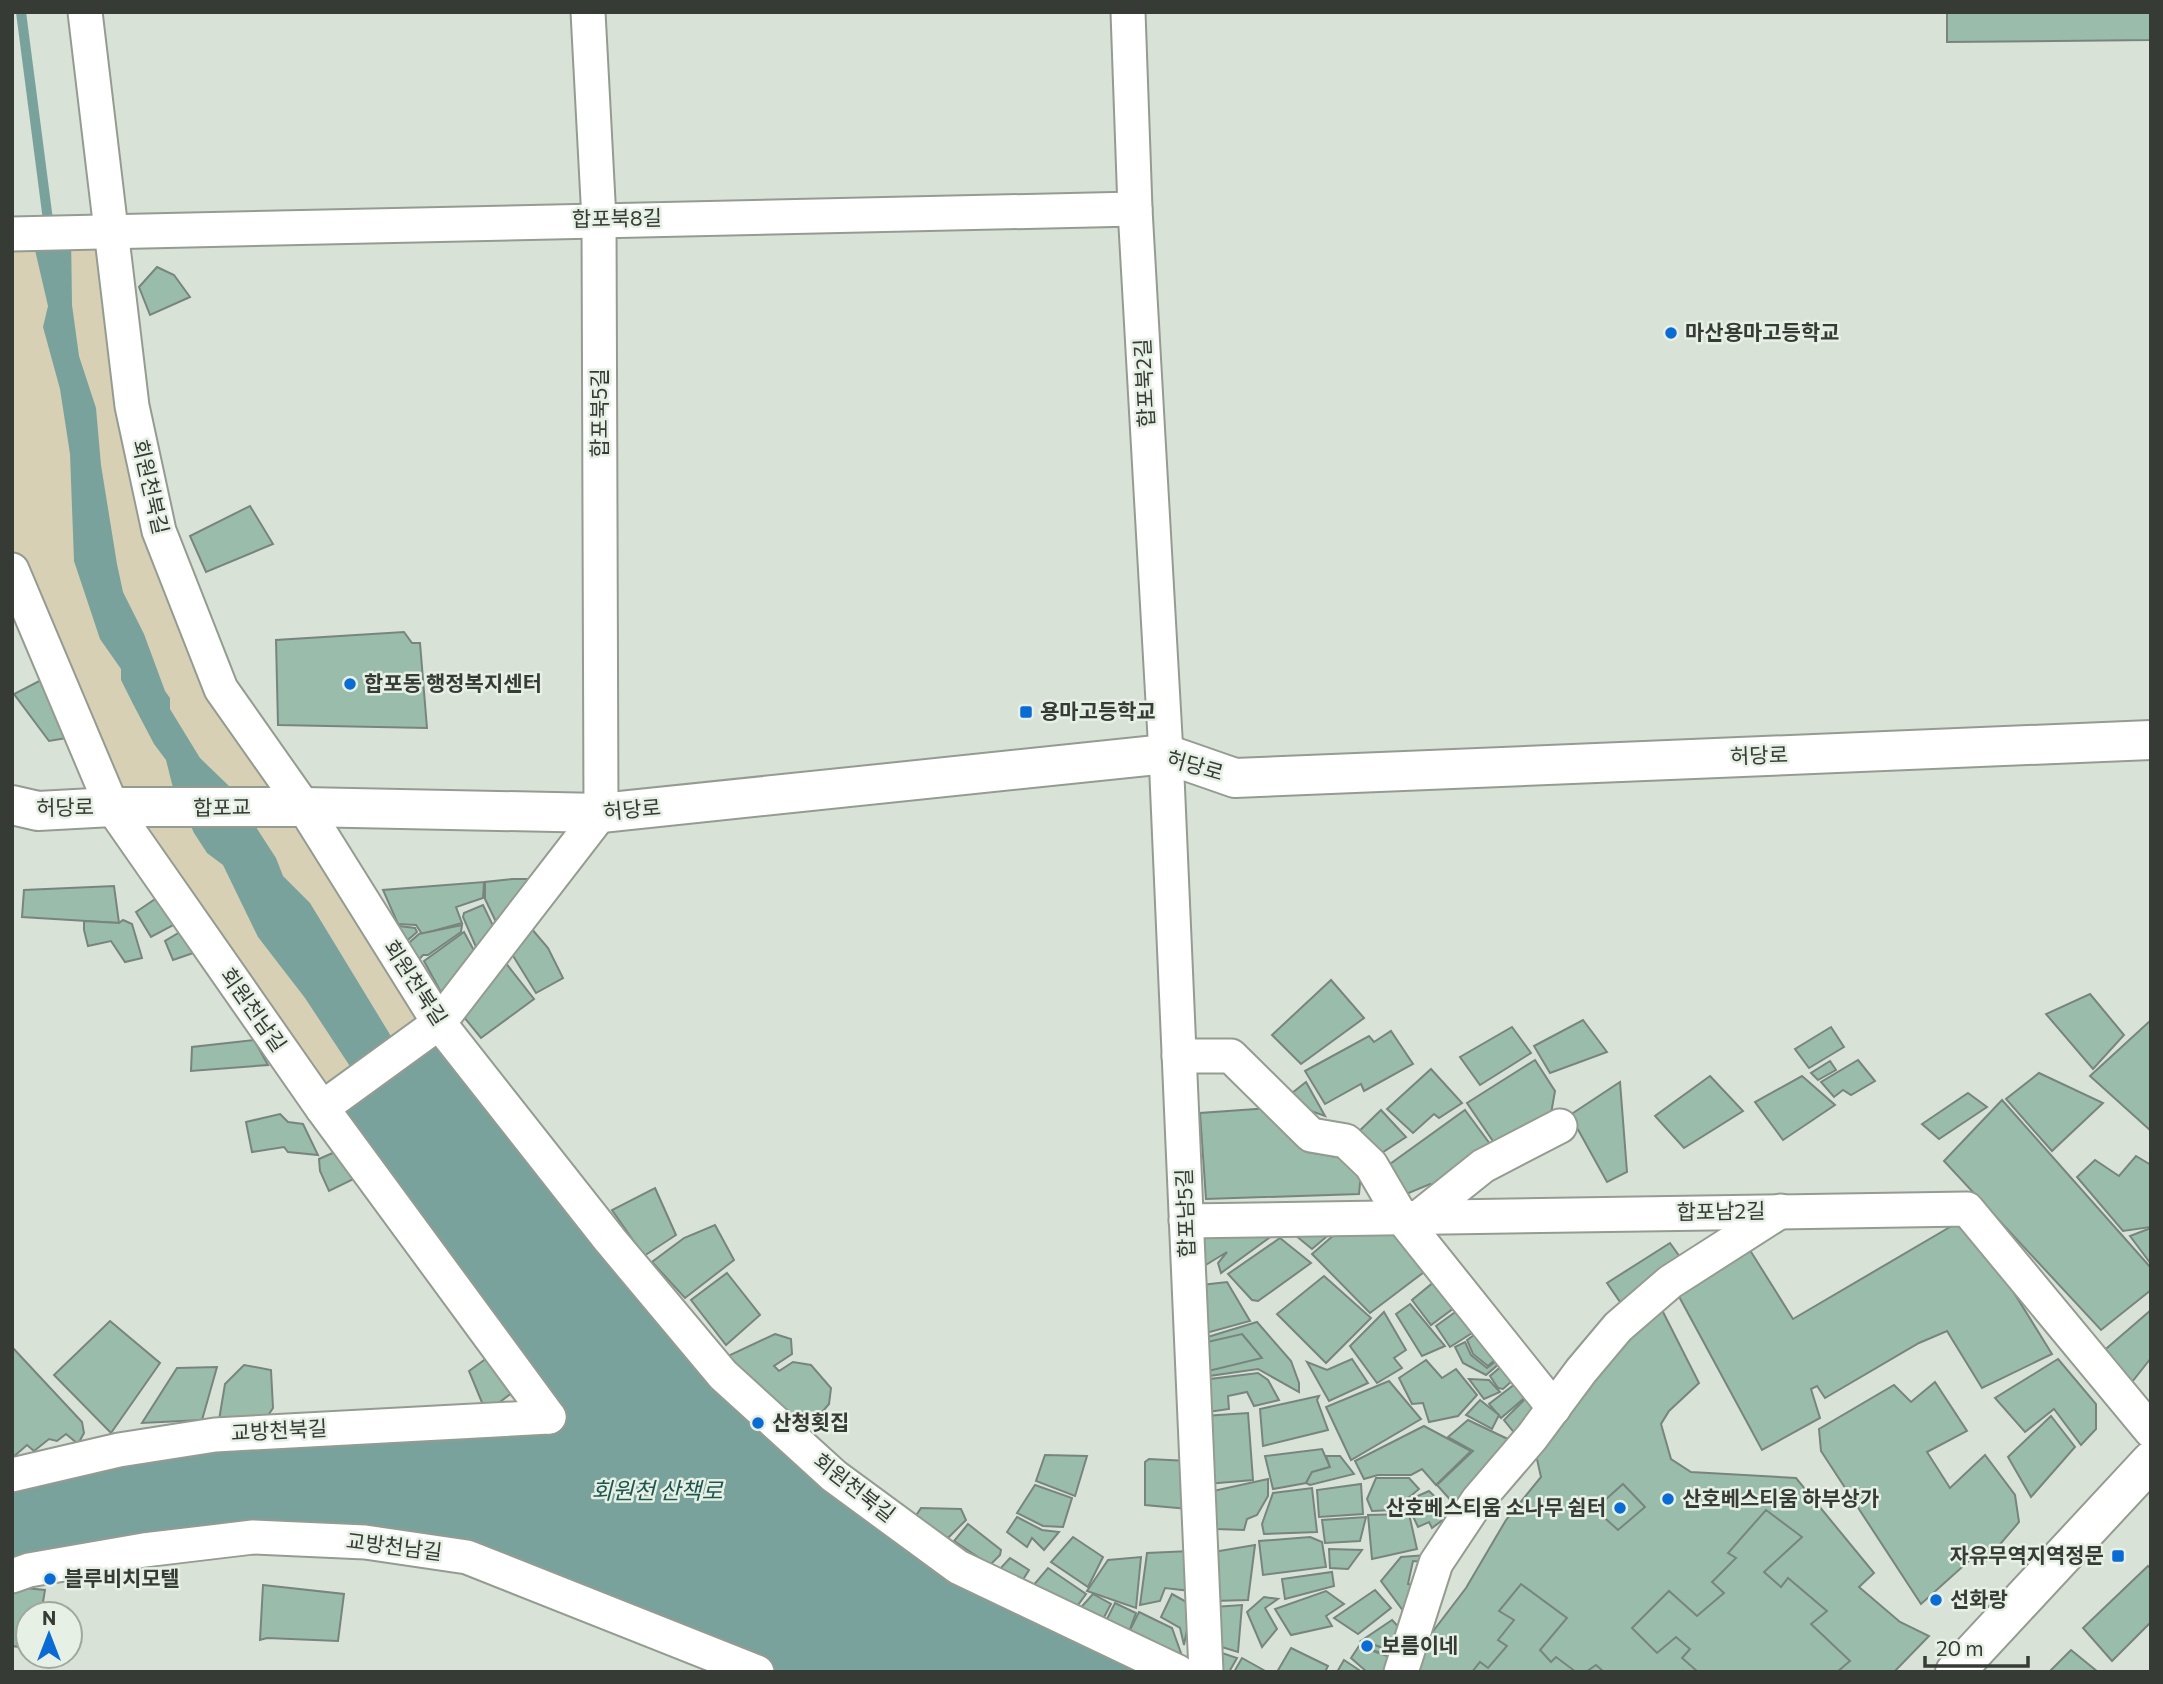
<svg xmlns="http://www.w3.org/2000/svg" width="2163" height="1684" font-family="Commissioner,'Noto Sans KR',sans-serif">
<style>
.green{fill:#d8d0b5}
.water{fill:#7aa29c}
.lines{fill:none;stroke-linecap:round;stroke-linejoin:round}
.stream{stroke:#7aa29c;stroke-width:10}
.building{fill:#9abcab;stroke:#78857e;stroke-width:2}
.street-casing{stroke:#949c91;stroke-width:37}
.secondary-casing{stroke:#949c91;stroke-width:42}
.street{stroke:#fff;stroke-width:33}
.secondary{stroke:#fff;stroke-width:38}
.poi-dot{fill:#0a6bd4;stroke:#e6f0e4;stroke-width:2.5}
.labels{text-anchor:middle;stroke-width:5;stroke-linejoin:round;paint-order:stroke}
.street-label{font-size:21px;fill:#373b36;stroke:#e6f0e4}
.poi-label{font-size:21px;font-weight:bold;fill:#373b36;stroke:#e6f0e4;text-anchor:start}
.water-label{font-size:23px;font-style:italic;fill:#1d5651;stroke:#e6f0e4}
</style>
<rect width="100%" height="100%" fill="#d9e2d7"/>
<!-- green -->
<path class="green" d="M 112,231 L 132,406 L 221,689 L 439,1023 L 322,1108 L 112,807 L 12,570 L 12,234 Z"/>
<!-- water -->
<path class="water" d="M 71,233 L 72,305 L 79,356 L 96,408 L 101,465 L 117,564 L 123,592 L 144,634 L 165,691 L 170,698 L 170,709 L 200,758 L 230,787 L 276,858 L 283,876 L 310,903 L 400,1051 L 439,1023 L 703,1355 L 958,1567 L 1178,1672 L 757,1672 L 467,1557 L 365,1542 L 12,1576 L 12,1475 L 119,1450 L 530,1418 L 322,1108 L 359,1080 L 305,998 L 258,937 L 223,865 L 207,853 L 194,833 L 173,788 L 166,760 L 154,744 L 133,704 L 121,680 L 121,669 L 100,639 L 74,561 L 70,454 L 60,389 L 43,327 L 48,306 L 35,250 Z"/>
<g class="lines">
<!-- stream -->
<path class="stream" d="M 21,12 L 49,228"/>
</g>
<!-- building -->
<g class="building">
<path d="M 1947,12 L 2151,12 L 2151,40 L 1947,42 Z"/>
<path d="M 157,267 L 174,275 L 190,297 L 150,315 L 139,287 Z"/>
<path d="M 250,506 L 273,544 L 206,572 L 190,536 Z"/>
<path d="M 404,632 L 412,643 L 420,643 L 427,728 L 278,725 L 276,640 Z"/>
<path d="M 49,676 L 73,737 L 49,741 L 14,694 Z"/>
<path d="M 512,879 L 537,879 L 499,928 L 485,899 L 485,882 Z"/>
<path d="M 484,882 L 483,898 L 456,907 L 462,923 L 422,934 L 416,925 L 398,924 L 383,890 Z"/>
<path d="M 114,886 L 119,923 L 22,917 L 24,890 Z"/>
<path d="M 161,895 L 181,921 L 151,937 L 136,912 Z"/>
<path d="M 483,905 L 497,934 L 479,954 L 463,917 L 464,913 Z"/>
<path d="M 123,920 L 132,924 L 142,958 L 125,962 L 111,941 L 88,946 L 84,930 L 84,921 L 119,923 Z"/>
<path d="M 462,925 L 461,932 L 428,955 L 423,955 L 413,966 L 402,949 L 419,934 Z"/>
<path d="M 399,926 L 415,928 L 417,932 L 401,946 L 391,931 Z"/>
<path d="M 531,928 L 548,948 L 563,978 L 536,993 L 507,946 Z"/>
<path d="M 185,929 L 202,950 L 173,960 L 165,941 Z"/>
<path d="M 464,932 L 477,956 L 443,996 L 424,961 Z"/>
<path d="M 505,962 L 534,999 L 481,1038 L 459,1011 Z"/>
<path d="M 1331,980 L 1364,1018 L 1301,1064 L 1272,1035 Z"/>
<path d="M 2090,994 L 2124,1035 L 2093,1069 L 2046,1014 Z"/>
<path d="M 1583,1020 L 1607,1052 L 1550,1073 L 1534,1046 Z"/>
<path d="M 2151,1020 L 2151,1131 L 2090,1076 Z"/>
<path d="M 1512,1027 L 1531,1053 L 1480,1085 L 1460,1057 Z"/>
<path d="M 1831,1027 L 1844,1047 L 1809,1068 L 1795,1049 Z"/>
<path d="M 1391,1031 L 1413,1064 L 1364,1091 L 1361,1084 L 1325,1104 L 1305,1071 L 1369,1036 L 1374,1042 Z"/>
<path d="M 254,1040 L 268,1065 L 191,1071 L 192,1047 Z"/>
<path d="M 1535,1060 L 1555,1091 L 1549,1125 L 1499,1150 L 1467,1103 Z"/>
<path d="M 1858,1060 L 1875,1081 L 1851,1095 L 1843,1090 L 1834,1097 L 1821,1082 Z"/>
<path d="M 1830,1061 L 1836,1070 L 1818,1080 L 1811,1073 Z"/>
<path d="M 1431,1069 L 1462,1103 L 1439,1118 L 1434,1114 L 1413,1133 L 1387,1109 Z"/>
<path d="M 2039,1073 L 2103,1103 L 2052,1151 L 2006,1099 Z"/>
<path d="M 1710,1076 L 1743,1111 L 1684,1148 L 1655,1116 Z"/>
<path d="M 1802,1076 L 1835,1105 L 1783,1140 L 1755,1102 Z"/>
<path d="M 1306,1082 L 1325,1116 L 1282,1101 Z"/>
<path d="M 1620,1082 L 1627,1172 L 1607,1182 L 1570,1115 Z"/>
<path d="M 1968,1093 L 1987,1107 L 1939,1139 L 1922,1124 Z"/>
<path d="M 2002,1100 L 2151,1268 L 2151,1290 L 2101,1330 L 1944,1161 Z"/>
<path d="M 1270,1108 L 1307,1152 L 1362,1161 L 1359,1194 L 1206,1199 L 1200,1113 Z"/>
<path d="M 1381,1110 L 1406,1137 L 1377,1156 L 1350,1140 Z"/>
<path d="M 1465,1110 L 1493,1148 L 1438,1188 L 1430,1184 L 1399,1197 L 1383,1169 Z"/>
<path d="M 280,1114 L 288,1122 L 303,1124 L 318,1155 L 288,1152 L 284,1147 L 252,1152 L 246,1122 Z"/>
<path d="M 344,1148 L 366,1173 L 329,1191 L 320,1171 L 319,1159 Z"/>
<path d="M 2136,1156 L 2151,1165 L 2151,1227 L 2123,1231 L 2077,1177 L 2095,1160 L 2119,1176 Z"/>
<path d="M 655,1188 L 676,1235 L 644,1256 L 612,1210 Z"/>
<path d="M 1967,1217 L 2052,1354 L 1982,1388 L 1947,1331 L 1919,1343 L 1825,1398 L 1817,1386 L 1811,1389 L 1820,1418 L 1762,1450 L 1676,1291 L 1748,1247 L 1793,1319 Z"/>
<path d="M 1270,1224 L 1277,1232 L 1221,1273 L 1218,1263 L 1227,1252 L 1204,1266 L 1197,1238 Z"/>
<path d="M 715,1225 L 734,1260 L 685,1298 L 652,1262 L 684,1238 Z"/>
<path d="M 1284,1226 L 1339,1226 L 1312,1249 Z"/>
<path d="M 1390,1226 L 1424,1272 L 1370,1313 L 1312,1254 L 1342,1228 Z"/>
<path d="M 2151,1228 L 2151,1264 L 2130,1236 Z"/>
<path d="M 1280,1238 L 1311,1263 L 1258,1301 L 1252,1300 L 1228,1274 Z"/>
<path d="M 1670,1243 L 1685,1264 L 1625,1309 L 1607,1283 Z"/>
<path d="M 727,1273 L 760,1315 L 726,1345 L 691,1300 Z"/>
<path d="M 1324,1276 L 1371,1318 L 1326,1363 L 1277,1314 Z"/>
<path d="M 1440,1277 L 1462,1302 L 1431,1325 L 1412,1300 Z"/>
<path d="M 1227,1282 L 1250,1321 L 1206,1333 L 1202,1285 Z"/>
<path d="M 1410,1304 L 1445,1346 L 1422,1356 L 1396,1314 Z"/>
<path d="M 1465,1305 L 1483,1326 L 1450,1347 L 1436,1326 Z"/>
<path d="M 1662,1310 L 1699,1383 L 1669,1411 L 1661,1424 L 1671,1459 L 1691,1472 L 1796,1478 L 1874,1573 L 1859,1587 L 1900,1622 L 1929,1636 L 1894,1672 L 1402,1672 L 1466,1588 L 1506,1520 L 1541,1477 L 1532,1437 L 1581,1371 Z"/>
<path d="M 2151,1310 L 2151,1358 L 2132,1382 L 2093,1360 Z"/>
<path d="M 1384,1312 L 1406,1350 L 1394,1358 L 1402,1368 L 1377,1383 L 1350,1346 Z"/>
<path d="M 110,1321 L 160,1363 L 111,1433 L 54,1375 Z"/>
<path d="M 1257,1322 L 1291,1361 L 1299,1383 L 1299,1392 L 1258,1369 L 1202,1377 L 1201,1339 Z"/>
<path d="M 1485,1327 L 1505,1351 L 1488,1366 L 1473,1354 L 1467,1340 Z"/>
<path d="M 775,1334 L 791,1339 L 792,1354 L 774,1366 L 779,1371 L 793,1362 L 811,1365 L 831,1388 L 829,1404 L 799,1439 L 728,1356 Z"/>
<path d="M 1242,1334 L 1262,1358 L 1204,1372 L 1203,1343 Z"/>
<path d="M 1465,1342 L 1471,1355 L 1487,1368 L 1505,1354 L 1508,1356 L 1486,1375 L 1463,1363 L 1455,1347 Z"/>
<path d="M 12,1347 L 82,1422 L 84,1433 L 78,1444 L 66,1434 L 57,1441 L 49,1439 L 34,1451 L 27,1445 L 12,1458 Z"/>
<path d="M 491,1355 L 521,1386 L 496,1405 L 483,1405 L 469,1371 Z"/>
<path d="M 1352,1359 L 1368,1383 L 1329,1401 L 1307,1362 L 1327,1370 Z"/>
<path d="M 1510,1359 L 1522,1372 L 1503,1389 L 1498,1388 L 1490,1376 Z"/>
<path d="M 2058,1359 L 2096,1404 L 2096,1429 L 2081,1445 L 2054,1409 L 2025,1432 L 1995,1398 Z"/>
<path d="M 1426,1360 L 1442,1378 L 1456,1369 L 1477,1395 L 1458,1416 L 1429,1422 L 1423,1403 L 1412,1404 L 1399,1378 Z"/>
<path d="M 244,1365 L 271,1370 L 273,1408 L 267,1417 L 219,1420 L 225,1384 Z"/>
<path d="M 217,1367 L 202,1420 L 142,1423 L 177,1368 Z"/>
<path d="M 1258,1373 L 1268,1380 L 1279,1400 L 1254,1406 L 1247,1392 L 1228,1396 L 1229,1409 L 1201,1413 L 1202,1380 Z"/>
<path d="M 1524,1377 L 1535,1389 L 1501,1418 L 1489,1404 Z"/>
<path d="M 1469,1379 L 1489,1380 L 1500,1392 L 1484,1399 Z"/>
<path d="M 1389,1381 L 1421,1419 L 1351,1460 L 1326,1407 Z"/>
<path d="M 1935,1382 L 1967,1431 L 1927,1452 L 1950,1488 L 1985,1455 L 2015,1495 L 2019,1522 L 1985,1562 L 1971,1559 L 1921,1604 L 1821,1451 L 1819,1429 L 1894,1385 L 1911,1402 Z"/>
<path d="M 1535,1389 L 1549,1408 L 1520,1440 L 1504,1420 Z"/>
<path d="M 1319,1396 L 1317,1400 L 1328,1430 L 1263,1446 L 1260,1409 Z"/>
<path d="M 1480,1400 L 1499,1415 L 1492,1429 L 1466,1415 Z"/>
<path d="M 1248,1413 L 1253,1480 L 1207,1484 L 1204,1416 Z"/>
<path d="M 2051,1416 L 2075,1447 L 2031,1497 L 2008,1457 Z"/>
<path d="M 1468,1420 L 1514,1442 L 1471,1501 L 1454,1504 L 1437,1485 L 1473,1451 L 1448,1437 Z"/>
<path d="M 1424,1426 L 1471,1451 L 1436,1485 L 1422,1469 L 1411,1475 L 1378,1475 L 1364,1479 L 1355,1461 Z"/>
<path d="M 1322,1449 L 1330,1467 L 1312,1472 L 1306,1483 L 1273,1489 L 1265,1456 Z"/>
<path d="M 1045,1455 L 1087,1456 L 1075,1496 L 1036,1481 Z"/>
<path d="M 1326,1456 L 1340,1456 L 1354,1474 L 1310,1485 L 1306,1483 L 1312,1472 L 1330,1467 Z"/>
<path d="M 1149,1459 L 1188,1461 L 1188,1509 L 1145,1505 L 1145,1462 Z"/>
<path d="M 1376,1478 L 1409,1478 L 1419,1489 L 1394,1510 L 1372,1511 L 1367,1499 Z"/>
<path d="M 1268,1479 L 1268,1496 L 1257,1515 L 1247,1519 L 1244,1530 L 1216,1529 L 1213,1491 Z"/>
<path d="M 1361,1484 L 1363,1514 L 1319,1517 L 1317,1490 Z"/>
<path d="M 1623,1484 L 1645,1507 L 1618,1530 L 1595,1509 Z"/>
<path d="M 1035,1485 L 1072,1498 L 1063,1527 L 1043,1526 L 1017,1513 Z"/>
<path d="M 1312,1488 L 1317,1532 L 1264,1534 L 1262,1524 L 1273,1493 Z"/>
<path d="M 1429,1491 L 1452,1513 L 1432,1528 L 1429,1522 L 1418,1527 L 1406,1501 Z"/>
<path d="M 921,1508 L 961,1509 L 966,1520 L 948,1538 L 915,1517 Z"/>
<path d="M 1766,1510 L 1802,1537 L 1764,1572 L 1781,1587 L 1788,1578 L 1827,1611 L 1811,1624 L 1850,1661 L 1837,1672 L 1698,1672 L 1682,1658 L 1690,1649 L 1676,1637 L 1657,1653 L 1632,1628 L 1669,1591 L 1697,1616 L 1724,1593 L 1712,1582 L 1736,1558 L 1728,1553 Z"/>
<path d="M 1409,1514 L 1417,1549 L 1372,1559 L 1368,1515 Z"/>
<path d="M 1017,1517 L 1042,1530 L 1059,1532 L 1044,1550 L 1032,1538 L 1027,1547 L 1007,1532 Z"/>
<path d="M 1366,1517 L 1360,1541 L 1325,1543 L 1322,1520 Z"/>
<path d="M 968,1524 L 1001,1550 L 1000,1555 L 990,1565 L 954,1541 Z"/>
<path d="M 1073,1537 L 1103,1557 L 1088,1587 L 1051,1562 Z"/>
<path d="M 1310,1537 L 1322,1542 L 1326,1567 L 1263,1575 L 1259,1541 Z"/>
<path d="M 1255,1545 L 1248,1600 L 1213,1601 L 1213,1552 Z"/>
<path d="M 1329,1549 L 1362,1550 L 1348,1569 L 1330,1568 Z"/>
<path d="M 1190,1551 L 1191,1591 L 1165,1588 L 1160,1601 L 1140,1605 L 1147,1553 Z"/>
<path d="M 1426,1555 L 1426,1562 L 1413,1561 L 1408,1584 L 1421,1587 L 1407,1616 L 1381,1581 L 1401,1557 Z"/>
<path d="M 1141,1557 L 1136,1608 L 1087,1591 L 1108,1560 Z"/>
<path d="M 1010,1558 L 1029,1570 L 1019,1586 L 998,1571 Z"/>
<path d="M 2148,1566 L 2151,1569 L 2151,1622 L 2112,1661 L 2083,1628 Z"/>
<path d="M 1048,1568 L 1086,1594 L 1073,1612 L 1032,1587 Z"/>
<path d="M 1332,1572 L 1334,1586 L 1285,1599 L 1282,1579 Z"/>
<path d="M 1521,1584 L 1567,1618 L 1540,1650 L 1551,1662 L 1556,1657 L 1576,1672 L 1472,1672 L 1480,1662 L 1488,1668 L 1507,1646 L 1498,1640 L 1514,1620 L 1499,1611 Z"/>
<path d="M 263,1585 L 344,1594 L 338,1641 L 267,1638 L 260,1640 Z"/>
<path d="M 15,1587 L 45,1590 L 41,1614 L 28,1614 L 28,1648 L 12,1646 L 12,1588 Z"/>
<path d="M 1375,1590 L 1391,1608 L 1358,1634 L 1334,1618 Z"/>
<path d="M 1326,1591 L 1344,1604 L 1326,1616 L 1332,1626 L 1291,1635 L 1275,1609 Z"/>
<path d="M 1093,1594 L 1111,1604 L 1100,1625 L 1076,1613 Z"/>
<path d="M 1172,1594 L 1192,1605 L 1184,1645 L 1180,1628 L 1161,1617 Z"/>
<path d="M 1264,1597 L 1278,1599 L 1265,1608 L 1277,1629 L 1262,1647 L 1247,1612 Z"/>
<path d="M 1115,1603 L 1136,1613 L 1127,1637 L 1104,1625 Z"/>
<path d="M 1242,1605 L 1238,1652 L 1215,1645 L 1214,1607 Z"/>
<path d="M 1139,1612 L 1172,1628 L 1182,1656 L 1128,1634 Z"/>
<path d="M 1392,1620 L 1405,1634 L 1396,1652 L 1361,1641 Z"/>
<path d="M 1372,1645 L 1374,1645 L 1396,1652 L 1393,1657 L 1369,1649 Z"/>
<path d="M 1359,1646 L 1393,1658 L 1388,1672 L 1367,1672 L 1351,1658 Z"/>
<path d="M 1291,1648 L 1328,1666 L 1325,1672 L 1277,1672 Z"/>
<path d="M 1213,1650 L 1237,1658 L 1229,1672 L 1215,1672 Z"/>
<path d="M 2071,1650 L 2098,1672 L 2049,1672 Z"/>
<path d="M 1242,1658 L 1267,1672 L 1234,1672 Z"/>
<path d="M 1344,1660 L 1362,1672 L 1337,1672 Z"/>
<path d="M 1596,1665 L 1604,1672 L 1586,1672 Z"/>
</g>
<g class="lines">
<!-- street casing -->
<g class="street-casing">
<g id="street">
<path d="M 85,12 L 132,406 L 159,531 L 221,689 L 304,807 L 439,1023 L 610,1240 L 723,1375 L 834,1476 L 958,1567 L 1178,1672"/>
<path d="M 1128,12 L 1135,209 L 1166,754 L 1206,1672"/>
<path d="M 12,234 L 1135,209"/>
<path d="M 12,570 L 112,807 L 322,1108 L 549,1417"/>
<path d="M 1179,1056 L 1231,1056 L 1311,1135 L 1346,1141 L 1371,1165 L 1402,1218 L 1554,1408"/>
<path d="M 322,1108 L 439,1023 L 601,813 L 599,220 L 588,12"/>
<path d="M 1418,1218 L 1483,1166 L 1560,1126"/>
<path d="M 1186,1221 L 1967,1209 L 2151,1431"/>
<path d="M 12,1475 L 119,1450 L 215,1435 L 549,1417"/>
<path d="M 12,1576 L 29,1570 L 144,1550 L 253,1537 L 365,1542 L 467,1557 L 757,1672"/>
<path d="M 1401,1672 L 1436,1563 L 1478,1500 L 1532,1437 L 1581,1371 L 1618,1327 L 1670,1282 L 1781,1211"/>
</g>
</g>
<!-- secondary casing -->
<g class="secondary-casing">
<g id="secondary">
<path d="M 12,805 L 38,811 L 112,807 L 304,807 L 601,813 L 1166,754 L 1235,778 L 2151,740"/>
<path d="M 1955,1672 L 2151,1461"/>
</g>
</g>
<!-- street -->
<use href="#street" class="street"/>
<!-- secondary -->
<use href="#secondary" class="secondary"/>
</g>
<!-- markers -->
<g class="poi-dot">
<circle cx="1671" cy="333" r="7"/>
<circle cx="350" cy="684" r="7"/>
<rect x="1019" y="705" width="14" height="14" rx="3.5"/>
<circle cx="758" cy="1423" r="7"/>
<circle cx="1668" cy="1499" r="7"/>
<circle cx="1620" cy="1508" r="7"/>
<rect x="2111" y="1549" width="14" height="14" rx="3.5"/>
<circle cx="50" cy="1579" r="7"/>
<circle cx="1936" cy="1600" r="7"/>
<circle cx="1367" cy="1646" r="7"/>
</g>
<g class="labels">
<!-- street labels -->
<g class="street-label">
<text transform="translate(617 219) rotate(-1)" y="7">합포북8길</text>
<text transform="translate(1145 383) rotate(-93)" y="7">합포북2길</text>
<text transform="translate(600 413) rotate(-90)" y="7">합포북5길</text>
<text transform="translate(150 487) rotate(77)" y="7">회원천북길</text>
<text transform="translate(1759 756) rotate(-2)" y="7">허당로</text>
<text transform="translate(1195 766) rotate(16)" y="7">허당로</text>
<text transform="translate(65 808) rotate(-1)" y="7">허당로</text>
<text transform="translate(222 808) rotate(-1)" y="7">합포교</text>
<text transform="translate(632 810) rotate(-5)" y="7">허당로</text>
<text transform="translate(415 983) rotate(57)" y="7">회원천북길</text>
<text transform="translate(253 1010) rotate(55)" y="7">회원천남길</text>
<text transform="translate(1721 1212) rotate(-1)" y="7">합포남2길</text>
<text transform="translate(1186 1213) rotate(-92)" y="7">합포남5길</text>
<text transform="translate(279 1431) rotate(-3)" y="7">교방천북길</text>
<text transform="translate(854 1488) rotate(38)" y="7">회원천북길</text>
<text transform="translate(394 1547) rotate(7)" y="7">교방천남길</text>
</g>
<!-- poi labels -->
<g class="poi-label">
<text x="1685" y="340">마산용마고등학교</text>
<text x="364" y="691">합포동 행정복지센터</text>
<text x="1040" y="719">용마고등학교</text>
<text x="772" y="1430">산청횟집</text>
<text x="1682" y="1506">산호베스티움 하부상가</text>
<text x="1606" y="1515" text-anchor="end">산호베스티움 소나무 쉼터</text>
<text x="2104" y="1563" text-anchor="end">자유무역지역정문</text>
<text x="64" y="1586">블루비치모텔</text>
<text x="1950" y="1607">선화랑</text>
<text x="1381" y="1653">보름이네</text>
</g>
<!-- water labels -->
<g class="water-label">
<text x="657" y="1499">회원천 산책로</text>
</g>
</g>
<!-- border -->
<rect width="2163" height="1684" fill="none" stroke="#373b36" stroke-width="28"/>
<!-- north arrow -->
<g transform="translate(49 1635)"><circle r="33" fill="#e6f0e4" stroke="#a0a89e" stroke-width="2"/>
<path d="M0-5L12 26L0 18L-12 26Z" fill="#0a6bd4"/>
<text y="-10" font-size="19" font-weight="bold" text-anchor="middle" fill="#373b36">N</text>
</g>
<!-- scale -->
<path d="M1925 1656v10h103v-10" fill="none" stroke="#373b36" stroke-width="3.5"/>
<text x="1936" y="1656" font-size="21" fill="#373b36" stroke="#e6f0e4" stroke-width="5" paint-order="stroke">20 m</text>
</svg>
